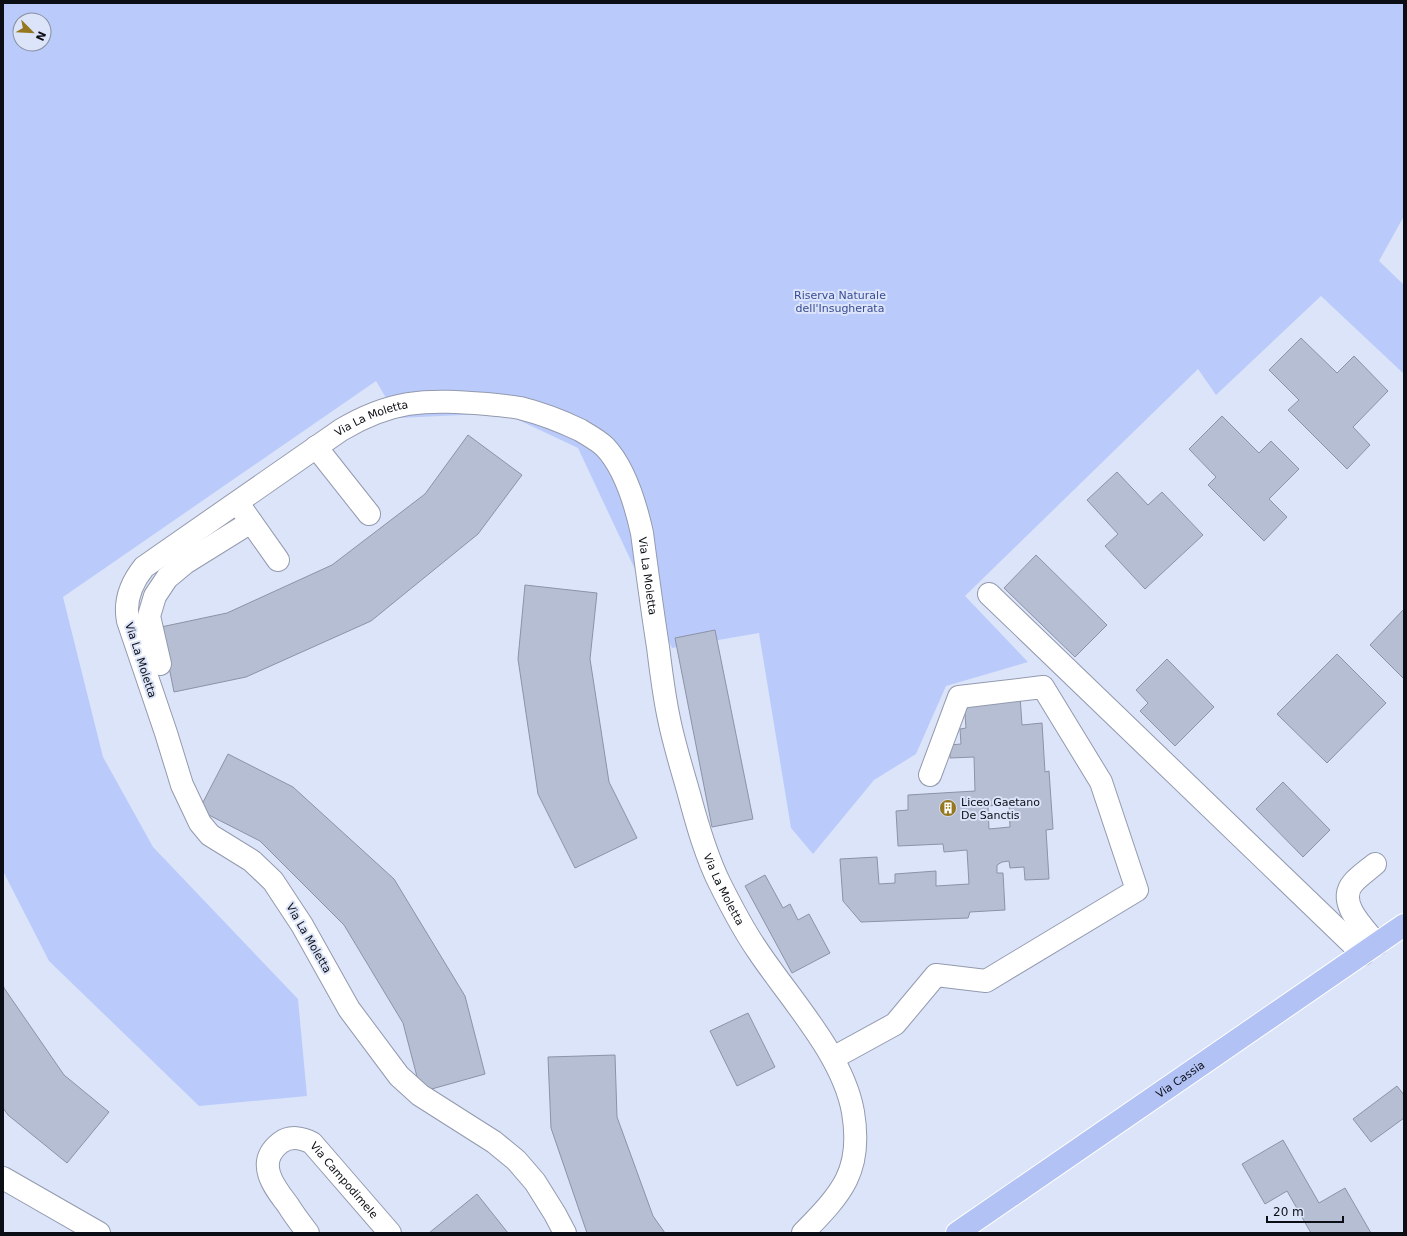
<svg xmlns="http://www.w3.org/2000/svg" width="1407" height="1236" font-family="'DejaVu Sans',sans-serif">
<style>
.green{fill:#bacbfb;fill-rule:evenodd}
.building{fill:#b6bed3;stroke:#8c93a6;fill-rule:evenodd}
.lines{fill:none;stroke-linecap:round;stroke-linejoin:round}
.minor-casing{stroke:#939aae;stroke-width:24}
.major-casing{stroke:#fff;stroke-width:24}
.minor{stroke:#fff;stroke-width:22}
.major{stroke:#b2c2f5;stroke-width:22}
.labels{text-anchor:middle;stroke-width:4;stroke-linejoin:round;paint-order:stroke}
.park-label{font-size:11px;fill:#394d95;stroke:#dce4f9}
.street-label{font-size:11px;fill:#0b0e14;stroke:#dce4f9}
.poi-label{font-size:11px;fill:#0b0e14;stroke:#dce4f9;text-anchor:start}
</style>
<rect width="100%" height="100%" fill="#dce4f9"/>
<!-- green -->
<path class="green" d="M 3,3 L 1404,3 L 1404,216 L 1379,261 L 1404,285 L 1404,374 L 1321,296 L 1216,395 L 1198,369 L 965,596 L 1028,662 L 946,686 L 916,754 L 874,780 L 813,854 L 791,828 L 759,633 L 672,648 L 578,448 L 504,413 L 398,418 L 376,381 L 63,597 L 103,757 L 153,847 L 298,999 L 307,1096 L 199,1106 L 49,961 L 3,871 ZM 20,20 L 44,20 L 44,44 L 20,44 Z"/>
<!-- building -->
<g class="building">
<path d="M 1301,338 L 1337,373 L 1354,356 L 1388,391 L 1353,427 L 1370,445 L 1347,469 L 1288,410 L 1299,400 L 1269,370 Z"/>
<path d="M 1222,416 L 1259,453 L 1271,441 L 1299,469 L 1269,499 L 1287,517 L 1264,541 L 1208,485 L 1216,477 L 1189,449 Z"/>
<path d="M 468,435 L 522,475 L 478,534 L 371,621 L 246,677 L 174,692 L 161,627 L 227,613 L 332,565 L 425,494 Z"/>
<path d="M 1117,472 L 1148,505 L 1162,492 L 1203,535 L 1145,589 L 1105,546 L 1118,534 L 1087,500 Z"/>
<path d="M 1036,555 L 1107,625 L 1075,657 L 1004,588 Z"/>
<path d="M 525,585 L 597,593 L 590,659 L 609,782 L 637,838 L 575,868 L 538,794 L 518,659 Z"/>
<path d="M 1404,609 L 1404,679 L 1370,645 Z"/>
<path d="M 715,630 L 753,819 L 712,827 L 675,638 Z"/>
<path d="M 1337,654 L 1386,703 L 1327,763 L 1277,714 Z"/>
<path d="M 1167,659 L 1214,707 L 1175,746 L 1140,711 L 1148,703 L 1136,690 Z"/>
<path d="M 1020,696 L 1022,725 L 1042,723 L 1045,772 L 1049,771 L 1053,829 L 1046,830 L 1049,879 L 1025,880 L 1024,867 L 1010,868 L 1009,861 L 1002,862 L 997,865 L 997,873 L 1003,873 L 1005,910 L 970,912 L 968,918 L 861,922 L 843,901 L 840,859 L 877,857 L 879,884 L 895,883 L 895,874 L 936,871 L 936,886 L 969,884 L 967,850 L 944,852 L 943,844 L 898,846 L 896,811 L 908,810 L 908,795 L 975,791 L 974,757 L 950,758 L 950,745 L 961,744 L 960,729 L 966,728 L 964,700 ZM 1009,804 L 1010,827 L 989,829 L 988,806 Z"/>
<path d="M 228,754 L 293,787 L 394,879 L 465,996 L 485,1074 L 421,1092 L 403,1023 L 344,925 L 260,841 L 199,810 Z"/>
<path d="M 1283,782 L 1330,830 L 1303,857 L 1256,809 Z"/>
<path d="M 765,875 L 783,908 L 790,904 L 798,920 L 809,914 L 830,953 L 792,973 L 745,886 Z"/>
<path d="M 3,983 L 4,988 L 64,1075 L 109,1112 L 67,1163 L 8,1115 L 3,1108 Z"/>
<path d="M 748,1013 L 775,1067 L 737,1086 L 710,1031 Z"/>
<path d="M 615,1055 L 617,1117 L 653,1216 L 665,1233 L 587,1233 L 551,1128 L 548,1057 Z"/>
<path d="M 1397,1086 L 1404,1095 L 1404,1118 L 1371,1142 L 1353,1119 Z"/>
<path d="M 1283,1140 L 1319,1203 L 1345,1188 L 1371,1233 L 1311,1233 L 1287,1191 L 1265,1204 L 1242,1164 Z"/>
<path d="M 477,1194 L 508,1233 L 429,1233 Z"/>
</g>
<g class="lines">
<!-- minor casing -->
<g class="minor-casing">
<g id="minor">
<path d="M 316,447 L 369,514"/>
<path d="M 242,509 L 278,560"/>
<path d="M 989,594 L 1363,954"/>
<path d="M 160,664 L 149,616 L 155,596 L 167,578 L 185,563 L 251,522"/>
<path d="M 1375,864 C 1368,870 1359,876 1353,883 C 1336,903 1365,929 1377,944"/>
<path d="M 833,1058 L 895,1024 L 936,975 L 986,981 L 1137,890 L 1101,782 L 1043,687 L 959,697 L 930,775"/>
<path d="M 3,1178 L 99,1233"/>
<path id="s1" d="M 308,1233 C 301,1224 294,1215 288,1205 C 274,1187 255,1163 280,1143 C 290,1135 303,1138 312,1143 L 390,1233"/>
<path id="s2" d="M 565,1233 L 555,1214 L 535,1182 L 516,1160 L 494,1142 L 420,1095 L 399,1076 L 349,1009 L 302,925 L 273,881 L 252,861 L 210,835 L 200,823 L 182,785 L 166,733 L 128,621 C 124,601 132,582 144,567 L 341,430 C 361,418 384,408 408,404 C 434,400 461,402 487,404 C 498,405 509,406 520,408 C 540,413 561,421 580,430 C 588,435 598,440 605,447 C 625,468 636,506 642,533 C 647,571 652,609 658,647 C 661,671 664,696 669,719 C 674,744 682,769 689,794 C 697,824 706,856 720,884 C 731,906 744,931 758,951 C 790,999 843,1055 853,1112 C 863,1171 842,1193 803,1233"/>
</g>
</g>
<!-- major casing -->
<g class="major-casing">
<g id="major">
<path id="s3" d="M 957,1233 L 1404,925"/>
</g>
</g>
<!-- minor -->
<use href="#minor" class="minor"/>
<!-- major -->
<use href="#major" class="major"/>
</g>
<!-- icons -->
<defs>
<g id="building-disc" transform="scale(0.9)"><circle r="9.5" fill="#94771f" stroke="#dce4f9"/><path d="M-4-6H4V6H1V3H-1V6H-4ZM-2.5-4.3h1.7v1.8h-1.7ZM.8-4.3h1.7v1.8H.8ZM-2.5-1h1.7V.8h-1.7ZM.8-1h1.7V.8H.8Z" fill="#fff"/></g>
</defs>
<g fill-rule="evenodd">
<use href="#building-disc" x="948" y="808"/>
</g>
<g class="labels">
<!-- park labels -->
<g class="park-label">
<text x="840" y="299">Riserva Naturale<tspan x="840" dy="13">dell'Insugherata</tspan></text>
</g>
<!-- street labels -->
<g class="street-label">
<text dy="4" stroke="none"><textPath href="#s2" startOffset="1105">Via La Moletta</textPath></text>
<text dy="4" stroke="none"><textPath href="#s2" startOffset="1489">Via La Moletta</textPath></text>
<text transform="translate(141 660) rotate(72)" y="4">Via La Moletta</text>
<text dy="4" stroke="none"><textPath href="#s2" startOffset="1813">Via La Moletta</textPath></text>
<text transform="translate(309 938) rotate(60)" y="4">Via La Moletta</text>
<text dy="4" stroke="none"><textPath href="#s3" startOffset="271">Via Cassia</textPath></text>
<text dy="4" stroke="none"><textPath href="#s1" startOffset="189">Via Campodimele</textPath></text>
</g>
<!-- poi labels -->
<g class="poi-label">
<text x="961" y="806">Liceo Gaetano<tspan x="961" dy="13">De Sanctis</tspan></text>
</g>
</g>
<!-- border -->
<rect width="1407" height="1236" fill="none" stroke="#0b0e14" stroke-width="8"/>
<!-- north arrow -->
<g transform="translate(32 32) rotate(114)"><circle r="19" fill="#dce4f9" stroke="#888e9d"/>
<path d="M0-3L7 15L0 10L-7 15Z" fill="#94771f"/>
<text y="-6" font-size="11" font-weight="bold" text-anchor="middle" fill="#0b0e14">N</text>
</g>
<!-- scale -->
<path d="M1267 1216v6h76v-6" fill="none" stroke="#0b0e14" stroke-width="2"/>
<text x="1273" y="1216" font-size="12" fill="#0b0e14" stroke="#dce4f9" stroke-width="3" paint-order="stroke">20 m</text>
</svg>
